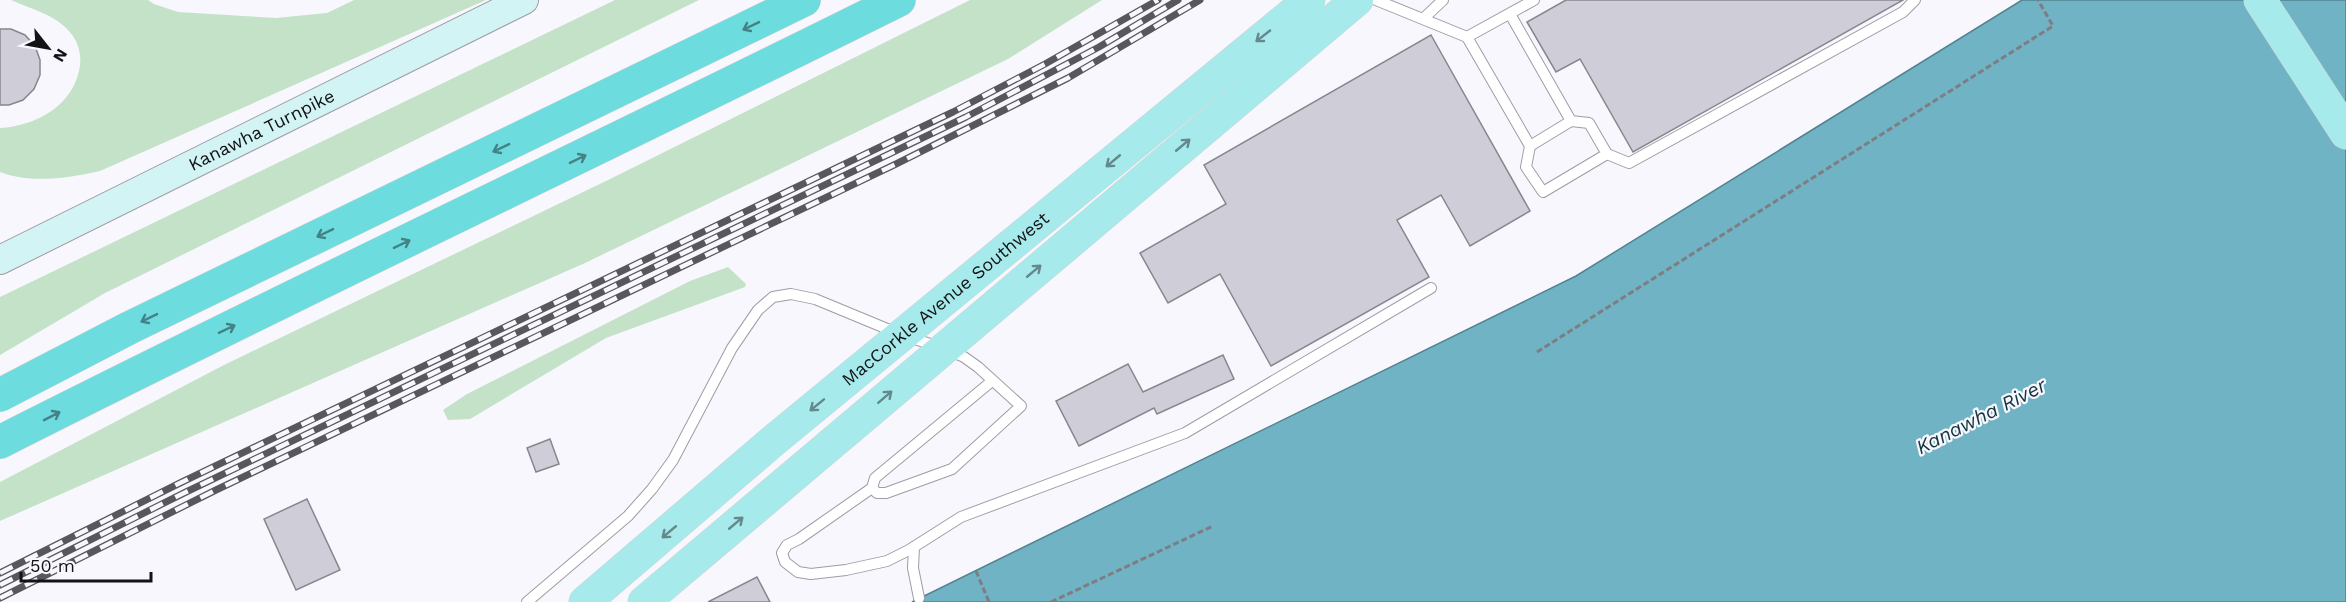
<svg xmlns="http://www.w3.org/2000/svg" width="2346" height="602" font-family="'Work Sans',sans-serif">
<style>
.green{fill:#c4e2c8}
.water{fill:#6fb3c4;stroke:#538390;stroke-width:1.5}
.building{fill:#cfced8;stroke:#87868f;stroke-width:1.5}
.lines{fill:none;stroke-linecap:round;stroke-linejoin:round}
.lane-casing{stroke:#9e9ca5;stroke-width:12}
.secondary-casing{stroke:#9e9ca5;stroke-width:30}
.primary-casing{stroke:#d5d5d5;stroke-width:33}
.highway-casing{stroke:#d5d5d5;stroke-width:34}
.path{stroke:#7e7d82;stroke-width:3;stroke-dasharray:6 3;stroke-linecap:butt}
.lane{stroke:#fff;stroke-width:10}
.secondary{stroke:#d3f4f5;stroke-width:28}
.primary{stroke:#a7eaec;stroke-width:32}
.highway{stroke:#6ddcdf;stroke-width:33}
.rail-casing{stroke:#58585c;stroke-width:7}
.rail{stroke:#f8f7fe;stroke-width:4.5;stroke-dasharray:14;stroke-linecap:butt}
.oneway{stroke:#448285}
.oneway2{stroke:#64898c}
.labels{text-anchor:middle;stroke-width:4.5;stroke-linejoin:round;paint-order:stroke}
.street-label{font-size:18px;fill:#131316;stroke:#f8f7fe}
.water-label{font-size:20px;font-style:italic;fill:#13353d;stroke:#f8f7fe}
</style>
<rect width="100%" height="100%" fill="#f8f7fe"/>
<!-- green -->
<g class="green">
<path d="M 11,0 L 148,0 L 154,4 L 178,12 L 276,18 L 327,13 L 354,0 L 486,0 L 100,171 C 69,178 31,184 0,172 L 0,128 C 35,126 71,107 79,71 C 82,59 80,47 73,36 C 58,15 33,10 11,0 Z"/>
<path d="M 615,0 L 699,0 L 105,293 L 0,355 L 0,297 Z"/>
<path d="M 970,0 L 1102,0 L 1008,59 L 585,263 L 0,521 L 0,482 L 224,365 L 608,180 Z"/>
<path d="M 728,267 L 746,284 L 745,287 L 606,338 L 470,419 L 448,420 L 443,410 L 467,394 L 690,281 Z"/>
</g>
<!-- water -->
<path class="water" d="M 2022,0 L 2346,0 L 2346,602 L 912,602 L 1576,276 Z"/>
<!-- building -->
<g class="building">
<path d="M 1566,0 L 1903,0 L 1633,152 L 1580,59 L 1556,72 L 1527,22 Z"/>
<path d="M 0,29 L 11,29 L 25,35 L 35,46 L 40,60 L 40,75 L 34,89 L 23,100 L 9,105 L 0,105 Z"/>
<path d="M 1431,35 L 1530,211 L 1470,246 L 1441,195 L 1397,220 L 1429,277 L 1271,366 L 1220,274 L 1168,303 L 1140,253 L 1226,204 L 1204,165 Z"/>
<path d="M 1223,355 L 1234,379 L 1157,414 L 1154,408 L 1079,446 L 1056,401 L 1128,364 L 1143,392 Z"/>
<path d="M 550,439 L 559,464 L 536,472 L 527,448 Z"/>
<path d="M 307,499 L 340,570 L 296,590 L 264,519 Z"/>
<path d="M 757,577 L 770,602 L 708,602 Z"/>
</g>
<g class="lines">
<!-- lane casing -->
<g class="lane-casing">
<g id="lane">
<path d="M 1376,0 L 1467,37 L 1534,0"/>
<path d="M 1424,18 L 1443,0"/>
<path d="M 1467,37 L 1530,146 L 1526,167 L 1543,192 L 1607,154 L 1589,123 L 1571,121 L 1510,14"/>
<path d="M 1530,146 L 1571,121"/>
<path d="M 1607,154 L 1629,163 L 1903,12 L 1915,0"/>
<path d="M 872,488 L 799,539 L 787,545 L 782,553 L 785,562 L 798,572 L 811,574 L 846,570 L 887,561 L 909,550 L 961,517 L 1185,433 L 1431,288"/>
<path d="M 914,547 L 913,568 L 919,598"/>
<path d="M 527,602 L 628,516 L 652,489 L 673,460 L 732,348 L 758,310 L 773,297 L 791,294 L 815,299 L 902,335 L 943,348 L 964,357 L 978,367 L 1021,406 L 952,469 L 886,493 L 877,493 L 872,488 L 875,478 L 992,381"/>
</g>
</g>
<!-- secondary casing -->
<g class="secondary-casing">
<g id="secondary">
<path id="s1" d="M 0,260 L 524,0"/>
</g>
</g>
<!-- primary casing -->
<g class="primary-casing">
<g id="primary">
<path d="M 2260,0 L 2346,133"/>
<path id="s2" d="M 585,602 L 773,441 L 1309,0"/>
<path d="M 644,602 L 1357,0"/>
</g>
</g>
<!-- highway casing -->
<g class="highway-casing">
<g id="highway">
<path d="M 0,395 L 129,328 L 804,0"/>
<path d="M 0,442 C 298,291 600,149 899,0"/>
</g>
</g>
<!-- path -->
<g class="path">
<path d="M 1537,352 L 2053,26 L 2038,0"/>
<path d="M 976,571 L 989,602"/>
<path d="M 1051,602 L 1213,526"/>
</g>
<!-- lane -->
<use href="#lane" class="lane"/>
<!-- secondary -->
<use href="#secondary" class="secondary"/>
<!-- primary -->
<use href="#primary" class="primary"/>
<!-- highway -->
<use href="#highway" class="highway"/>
<!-- rail casing -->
<g class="rail-casing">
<g id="rail">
<path d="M 0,573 L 182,482 L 953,112 L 1045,64 L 1158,0"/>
<path d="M 0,585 L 186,492 L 966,117 L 1099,47 L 1178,0"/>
<path d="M 0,598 L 216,490 L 896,164 L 1068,78 L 1200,0"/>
</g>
</g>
<!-- rail -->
<use href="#rail" class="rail"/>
</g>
<!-- one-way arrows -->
<defs><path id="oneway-shaft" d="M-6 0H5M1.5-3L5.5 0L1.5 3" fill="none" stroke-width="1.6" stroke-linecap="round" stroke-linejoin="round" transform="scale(1.5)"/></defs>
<g class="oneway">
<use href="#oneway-shaft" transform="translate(751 26) rotate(154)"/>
<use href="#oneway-shaft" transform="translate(501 148) rotate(154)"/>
<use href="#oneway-shaft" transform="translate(578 159) rotate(-26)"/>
<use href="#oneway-shaft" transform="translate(325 233) rotate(154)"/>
<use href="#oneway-shaft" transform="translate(402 244) rotate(-26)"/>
<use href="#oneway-shaft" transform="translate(149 318) rotate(154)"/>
<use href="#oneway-shaft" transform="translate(227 329) rotate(-26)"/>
<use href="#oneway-shaft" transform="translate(52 416) rotate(-27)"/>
</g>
<g class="oneway2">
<use href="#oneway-shaft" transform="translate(1263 36) rotate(142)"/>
<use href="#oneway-shaft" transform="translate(1183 145) rotate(-40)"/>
<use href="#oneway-shaft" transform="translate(1113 161) rotate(140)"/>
<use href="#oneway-shaft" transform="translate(1034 271) rotate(-40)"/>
<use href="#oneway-shaft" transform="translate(885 397) rotate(-41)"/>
<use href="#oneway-shaft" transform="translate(817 405) rotate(141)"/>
<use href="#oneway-shaft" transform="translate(736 523) rotate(-40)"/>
<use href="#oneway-shaft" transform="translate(669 532) rotate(140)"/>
</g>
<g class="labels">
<!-- street labels -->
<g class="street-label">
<text dy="6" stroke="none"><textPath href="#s1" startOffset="292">Kanawha Turnpike</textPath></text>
<text dy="6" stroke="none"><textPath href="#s2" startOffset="471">MacCorkle Avenue Southwest</textPath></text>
</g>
<!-- water labels -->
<g class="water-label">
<text transform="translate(1981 416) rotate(-27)" y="7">Kanawha River</text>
</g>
</g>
<!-- north arrow -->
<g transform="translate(48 48) rotate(121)" stroke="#f8f7fe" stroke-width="4.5" paint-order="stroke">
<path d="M0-4.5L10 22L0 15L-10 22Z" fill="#131316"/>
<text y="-9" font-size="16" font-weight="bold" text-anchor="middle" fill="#131316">N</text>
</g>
<!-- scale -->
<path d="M21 572v9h130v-9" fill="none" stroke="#131316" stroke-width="3"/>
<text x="30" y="572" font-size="18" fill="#131316" stroke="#f8f7fe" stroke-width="4.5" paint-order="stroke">50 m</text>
</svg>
